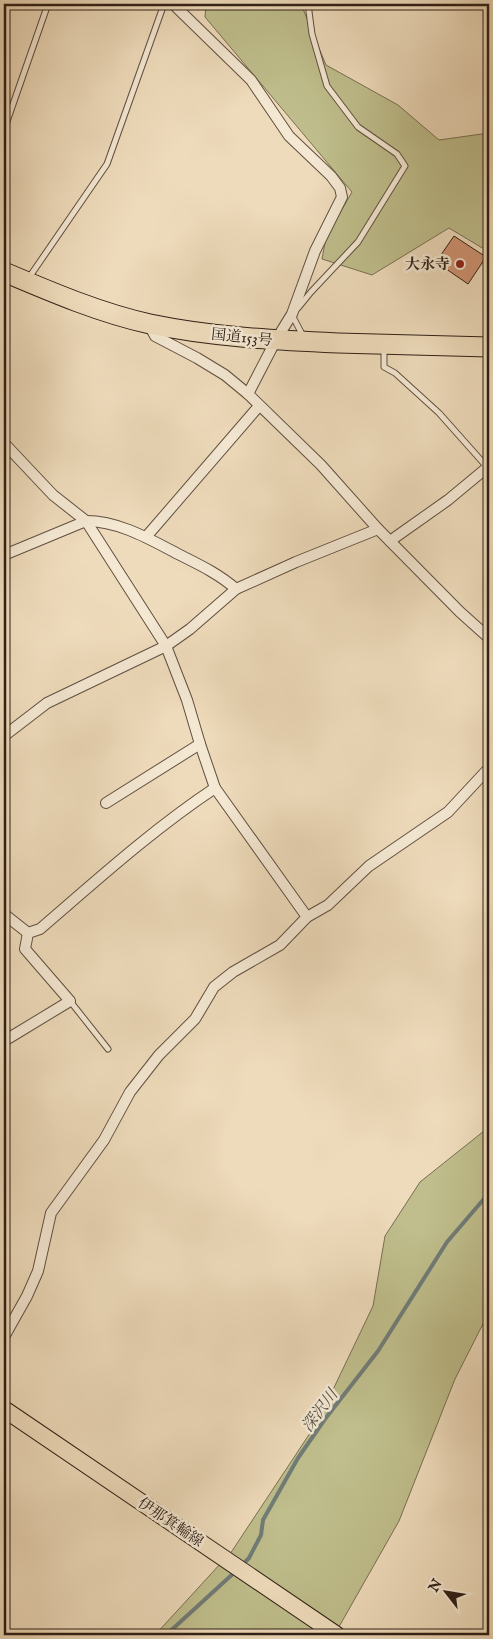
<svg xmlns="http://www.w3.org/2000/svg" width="493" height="1639" font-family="'IM FELL English','Noto Serif JP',serif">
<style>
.green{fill:#bfbe8c;stroke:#786f52}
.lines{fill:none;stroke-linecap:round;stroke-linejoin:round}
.stream{stroke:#707c77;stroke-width:4}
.building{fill:#d09574;stroke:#302017}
.lane-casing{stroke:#604f40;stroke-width:7}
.street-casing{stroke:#604f40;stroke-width:12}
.primary-casing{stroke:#302017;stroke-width:18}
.highway-casing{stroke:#302017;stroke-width:21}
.lane{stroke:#f4e8d3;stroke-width:5}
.street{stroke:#f4e8d3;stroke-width:10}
.primary{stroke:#eedbbb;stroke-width:16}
.highway{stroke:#eedbbb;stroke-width:19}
.poi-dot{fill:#8f2418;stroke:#f4e8d3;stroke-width:2}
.labels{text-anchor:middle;stroke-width:5;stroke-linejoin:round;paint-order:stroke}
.poi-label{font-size:15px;font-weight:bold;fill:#302017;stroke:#f4e8d3;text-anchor:end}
.street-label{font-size:15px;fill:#302017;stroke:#f4e8d3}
.water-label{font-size:16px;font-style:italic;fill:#504e47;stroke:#f4e8d3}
</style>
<rect width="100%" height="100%" fill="#eedbbb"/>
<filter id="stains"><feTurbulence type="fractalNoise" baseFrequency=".004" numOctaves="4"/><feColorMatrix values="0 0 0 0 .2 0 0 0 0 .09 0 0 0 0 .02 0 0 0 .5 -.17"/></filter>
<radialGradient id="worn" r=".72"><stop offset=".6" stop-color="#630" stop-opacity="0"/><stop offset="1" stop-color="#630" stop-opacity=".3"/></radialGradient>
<!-- green -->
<g class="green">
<path d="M 206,4 L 301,4 L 326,65 L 398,105 L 439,140 L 489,133 L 489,252 L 449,228 L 372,275 L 322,259 L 326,237 L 352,192 L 205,17 Z"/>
<path d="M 489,1127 L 489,1312 L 455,1379 L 399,1521 L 340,1625 L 331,1635 L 155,1635 L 232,1551 L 318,1421 L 373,1306 L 385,1236 L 420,1182 Z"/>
</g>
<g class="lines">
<!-- stream -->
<g class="stream">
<path d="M 241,1566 L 249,1558 L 261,1535 L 263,1520 L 298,1458 L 325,1419 L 378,1351 L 447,1242 L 489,1193"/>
<path d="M 166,1635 L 236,1571"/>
</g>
</g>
<!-- building -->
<path class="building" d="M 454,236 L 486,257 L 468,284 L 436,262 Z"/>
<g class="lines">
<!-- lane casing -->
<g class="lane-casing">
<g id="lane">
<path d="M 4,130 L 48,4"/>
<path d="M 28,279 L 107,164 L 164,4"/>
<path d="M 298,308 L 311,292 L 358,242 L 405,166 L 397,154 L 358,127 L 327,86 L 312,34 L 308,4"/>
<path d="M 292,315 L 303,336"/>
<path d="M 384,347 L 384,367 L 395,373 L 439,413 L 487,467"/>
<path d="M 70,1001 L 108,1049"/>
</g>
</g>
<!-- street casing -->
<g class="street-casing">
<g id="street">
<path d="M 173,4 L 251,80 L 289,136 L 331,176 L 340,188 L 342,197 L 315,251 L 292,314 L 276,340 L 248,394"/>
<path d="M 148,323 L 155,336 L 197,358 L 225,375 L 248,394 L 321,465 L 378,529 L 460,612 L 489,638"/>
<path d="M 4,443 L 53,495 L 86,521 L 166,646 L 187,700 L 200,744 L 215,788 L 307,917"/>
<path d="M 146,537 L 259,406"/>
<path d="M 390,541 L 448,500 L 489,466"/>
<path d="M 4,555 L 86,521 C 120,521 151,540 180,555 C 200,565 219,574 236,589"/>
<path d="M 4,736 L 47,703 L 166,646 L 190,629 L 236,589 L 296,562 L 378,529"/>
<path d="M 106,803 L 200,744"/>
<path d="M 4,914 L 28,933"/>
<path d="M 28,933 L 40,929 C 97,880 152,830 215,788"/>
<path d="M 4,1041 L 70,1001 L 25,949 L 28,933"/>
<path d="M 4,1337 L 27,1296 L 38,1271 L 51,1213 L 104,1140 L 130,1092 L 159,1055 L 195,1019 L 214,987 L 233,972 L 280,945 L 307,917 L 328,905 L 369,866 L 448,812 L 489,768"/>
</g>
</g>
<!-- primary casing -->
<g class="primary-casing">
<path id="primary" d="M 4,1409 L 337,1635"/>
</g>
<!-- highway casing -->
<g class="highway-casing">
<path id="highway" d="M 4,272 C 51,292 100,313 150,324 C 212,337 275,340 338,343 C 388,344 439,346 489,347"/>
</g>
<!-- lane -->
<use href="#lane" class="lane"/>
<!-- street -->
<use href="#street" class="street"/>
<!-- primary -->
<use href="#primary" class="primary"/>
<!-- highway -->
<use href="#highway" class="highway"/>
</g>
<!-- markers -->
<circle class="poi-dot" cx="460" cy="264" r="5"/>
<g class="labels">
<!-- poi labels -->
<g class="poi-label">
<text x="450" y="269">大永寺</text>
</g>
<!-- street labels -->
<g class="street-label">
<text transform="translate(242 337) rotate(6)" y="5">国道153号</text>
<text transform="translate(171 1522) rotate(34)" y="5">伊那箕輪線</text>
</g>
<!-- water labels -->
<g class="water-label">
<text transform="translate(319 1410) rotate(-53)" y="6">深沢川</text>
</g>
</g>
<!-- margin -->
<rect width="493" height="1639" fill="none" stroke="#eedbbb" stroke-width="20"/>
<rect x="5" y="5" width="483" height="1629" fill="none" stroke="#302017" stroke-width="2.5"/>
<rect x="10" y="10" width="473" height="1619" fill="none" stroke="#302017"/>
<!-- north arrow -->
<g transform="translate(446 1592) rotate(301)" stroke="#f4e8d3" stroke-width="4" paint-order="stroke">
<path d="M0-4L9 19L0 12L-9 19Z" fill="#302017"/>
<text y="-8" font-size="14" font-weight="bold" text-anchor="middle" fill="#302017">N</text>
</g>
<rect width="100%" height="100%" filter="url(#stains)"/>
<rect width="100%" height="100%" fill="url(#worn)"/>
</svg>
